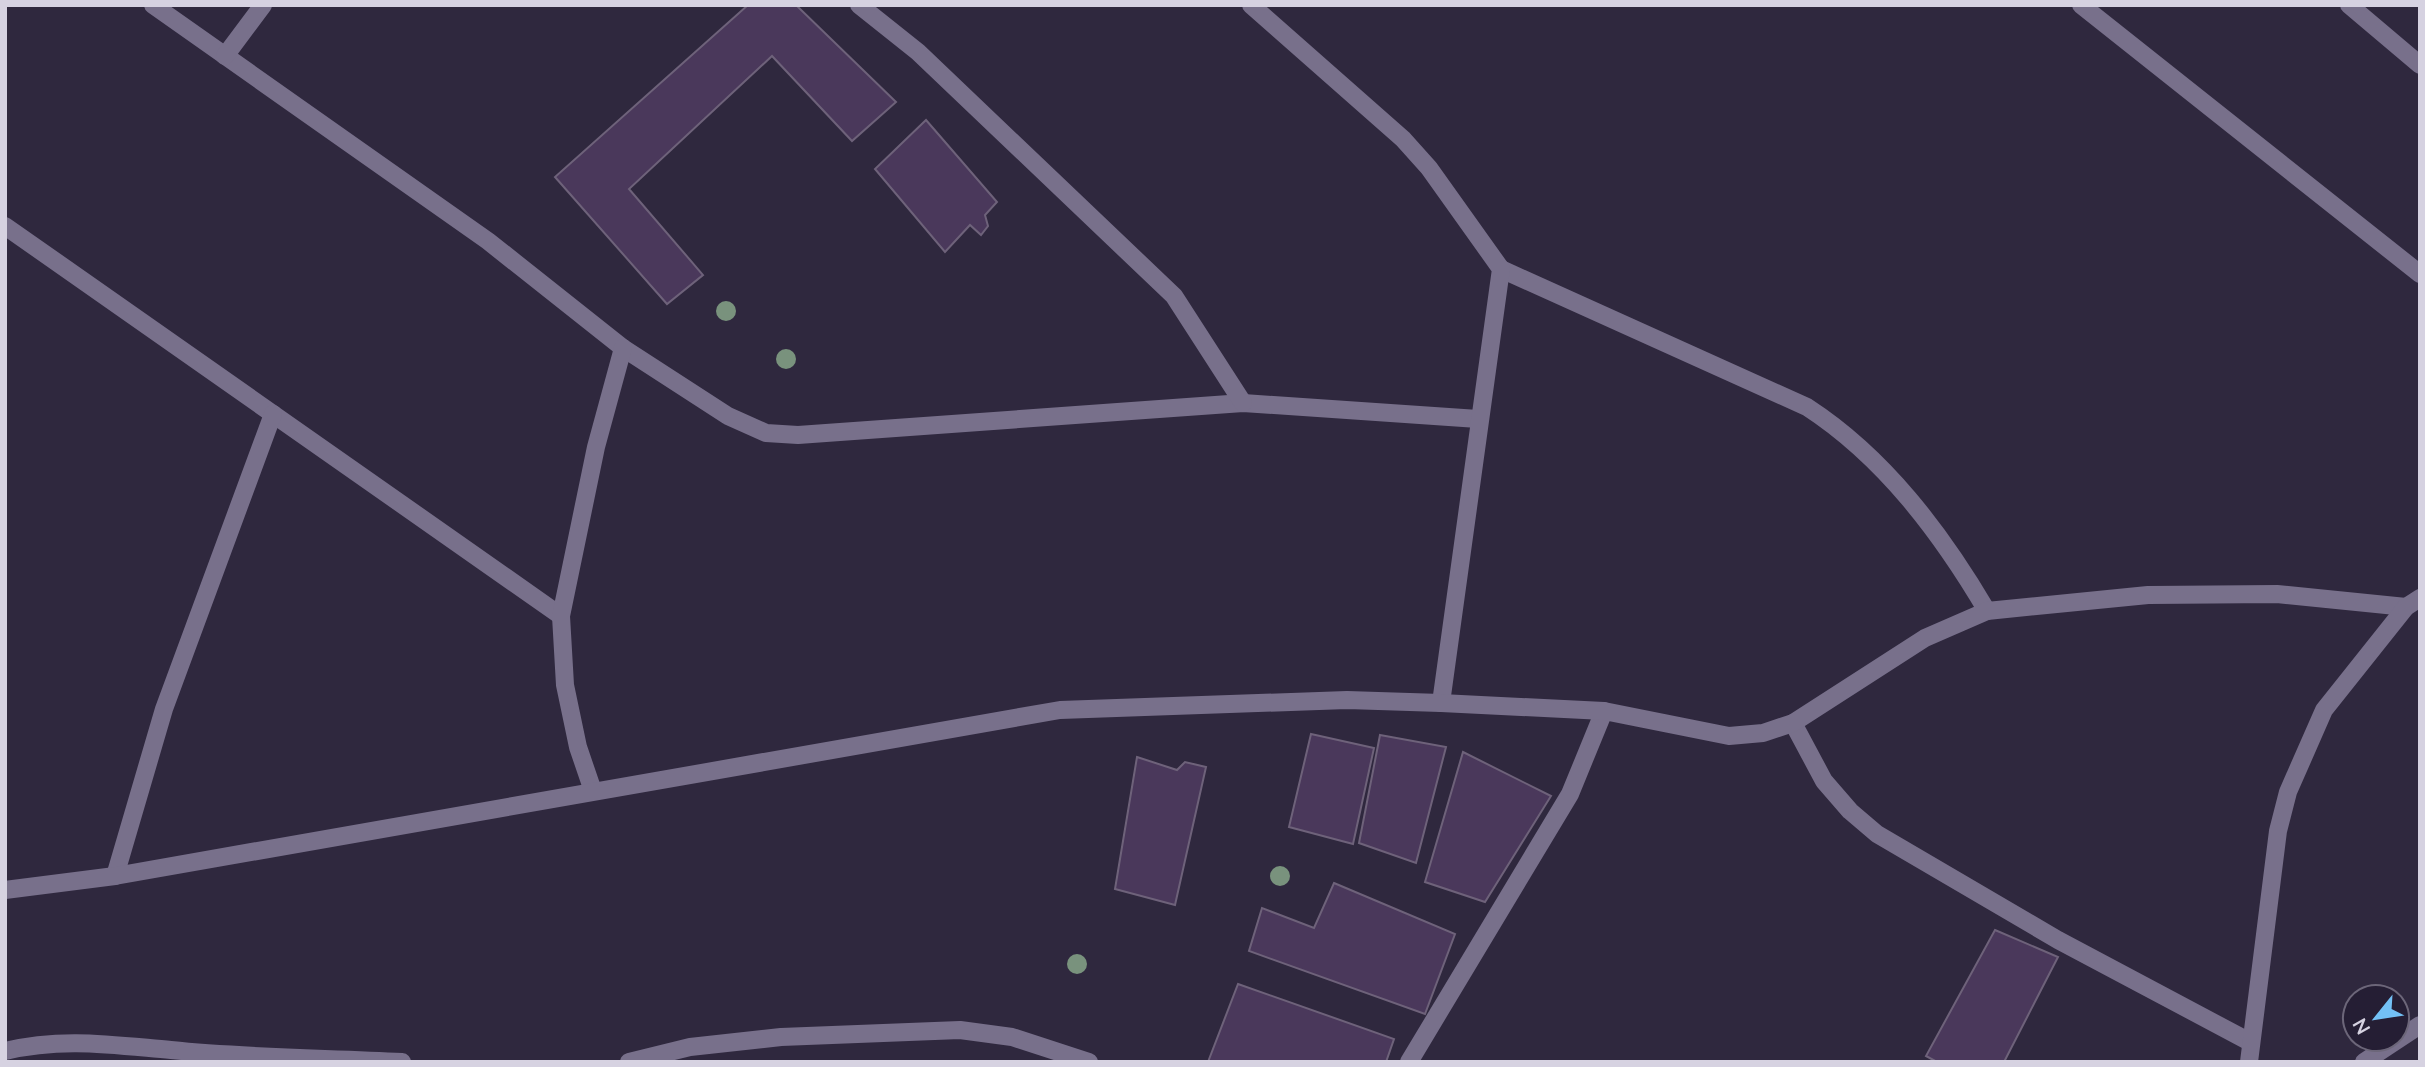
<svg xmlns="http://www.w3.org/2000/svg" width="2425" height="1067" font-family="Lato,sans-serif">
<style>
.building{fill:#4a385b;stroke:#6e627a;stroke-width:2}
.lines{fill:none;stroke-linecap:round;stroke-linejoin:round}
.lane{stroke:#78708b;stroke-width:18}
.street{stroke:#78708b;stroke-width:18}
.secondary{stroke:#78708b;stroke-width:18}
.tree{fill:#79927d}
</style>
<rect width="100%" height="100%" fill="#2f283e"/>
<!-- building -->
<g class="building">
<path d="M 748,5 L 796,5 L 896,102 L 852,141 L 772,56 L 629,189 L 703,275 L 667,304 L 555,177 Z"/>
<path d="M 926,120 L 997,202 L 985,215 L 988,226 L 981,235 L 970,225 L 945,252 L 875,169 Z"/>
<path d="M 1311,734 L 1374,748 L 1353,844 L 1289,827 Z"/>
<path d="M 1380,735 L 1446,747 L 1416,863 L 1359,843 Z"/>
<path d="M 1463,752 L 1551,796 L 1485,902 L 1425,882 Z"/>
<path d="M 1137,757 L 1177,770 L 1185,762 L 1206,767 L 1175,905 L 1115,889 Z"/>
<path d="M 1334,883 L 1455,934 L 1425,1014 L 1249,951 L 1262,908 L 1314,928 Z"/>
<path d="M 1995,930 L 2058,957 L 2004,1062 L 1937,1062 L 1926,1056 Z"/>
<path d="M 1238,984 L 1394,1039 L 1386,1062 L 1208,1062 Z"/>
</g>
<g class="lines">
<!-- lane -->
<path class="lane" d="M 1501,269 L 1807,407 C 1884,457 1941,533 1987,611"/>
<!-- street -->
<g class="street">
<path d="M 153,5 L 488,241 L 623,348 L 728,416 L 766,433 L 798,435 L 1243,403 L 1478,419"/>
<path d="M 859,5 L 918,52 L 1174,296 L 1243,403"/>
<path d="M 1251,5 L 1403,139 L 1429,168 L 1501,269 L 1441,703"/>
<path d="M 2081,5 L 2420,274"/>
<path d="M 2349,5 L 2420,65"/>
<path d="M 225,56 L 263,5"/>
<path d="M 5,226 L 561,616"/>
<path d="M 1793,723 L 1824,781 L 1850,811 L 1877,834 L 2058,940 L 2250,1042"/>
<path d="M 593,791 L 578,747 L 565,685 L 561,616 L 596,447 L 623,348"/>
<path d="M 115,876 L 164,709 L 273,414"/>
<path d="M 5,1051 C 62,1037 113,1045 171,1050 C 247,1058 325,1058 402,1062"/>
<path d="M 629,1062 L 690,1047 L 781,1037 L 960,1030 L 1012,1037 L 1089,1062"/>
<path d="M 1409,1062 L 1570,794 L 1604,711"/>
<path d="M 2364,1062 L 2420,1025"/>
</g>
<!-- secondary -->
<g class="secondary">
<path d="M 5,890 L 115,876 L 1060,710 L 1347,700 L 1441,703 L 1604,711 L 1729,736 L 1763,733 L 1793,723 L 1925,638 L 1987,611 L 2148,595 L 2277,594 L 2406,607"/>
<path d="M 2249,1062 L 2278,831 L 2288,792 L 2324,710 L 2406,607 L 2420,598"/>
</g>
</g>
<!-- trees -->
<g class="tree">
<circle cx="726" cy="311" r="10"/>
<circle cx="786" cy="359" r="10"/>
<circle cx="1280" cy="876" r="10"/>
<circle cx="1077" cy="964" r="10"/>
</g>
<!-- border -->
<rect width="2425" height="1067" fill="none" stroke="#d6d2e1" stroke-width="14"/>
<!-- north arrow -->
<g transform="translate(2376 1018) rotate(240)"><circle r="33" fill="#251e34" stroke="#6c6679" stroke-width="2"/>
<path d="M0-5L12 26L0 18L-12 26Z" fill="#73c1f6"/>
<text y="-10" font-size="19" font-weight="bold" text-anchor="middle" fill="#d6d2e1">N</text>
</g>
</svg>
